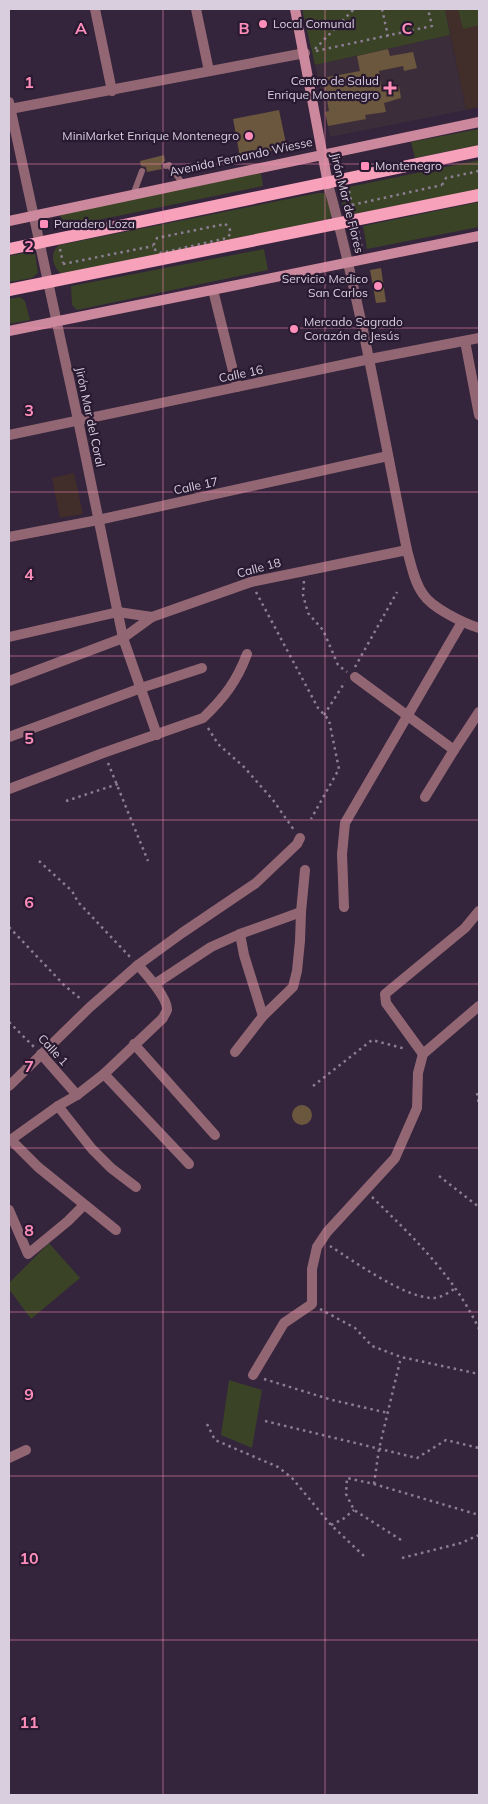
<svg xmlns="http://www.w3.org/2000/svg" width="488" height="1804" font-family="Mulish,sans-serif">
<style>
.education{fill:#412d29}
.medical{fill:#3c2d3a}
.green{fill:#3a4326}
.building{fill:#6b573d}
.lines{fill:none;stroke-linecap:round;stroke-linejoin:round}
.path{stroke:#8b7e92;stroke-width:2.5;stroke-dasharray:2.5 4;stroke-linecap:butt}
.lane{stroke:#926773;stroke-width:6}
.street{stroke:#926773;stroke-width:10}
.secondary{stroke:#cc889c;stroke-width:10}
.primary{stroke:#f8a1bb;stroke-width:12}
.grid{fill:none;stroke:#ff8eba;stroke-width:1;stroke-opacity:0.55}
.poi-dot{fill:#ff8eba;stroke:#291a31;stroke-width:2}
.labels{text-anchor:middle;stroke-width:4.5;stroke-linejoin:round;paint-order:stroke}
.poi-label{font-size:12px;fill:#d8cede;stroke:#291a31;text-anchor:start}
.street-label{font-size:12px;fill:#d8cede;stroke:#291a31}
.grid-label{font-size:16px;text-anchor:middle;font-weight:bold;fill:#ff8eba;stroke:#291a31;stroke-width:4.5;stroke-linejoin:round;paint-order:stroke}
</style>
<rect width="100%" height="100%" fill="#34243c"/>
<!-- education -->
<g class="education">
<path d="M 445,9 L 479,9 L 479,107 L 466,110 Z"/>
<path d="M 74,473 L 83,514 L 60,518 L 52,478 Z"/>
</g>
<!-- medical -->
<path class="medical" d="M 450,35 L 466,110 L 330,137 L 315,65 Z"/>
<!-- green -->
<g class="green">
<path d="M 302,9 L 445,9 L 450,35 L 315,65 Z"/>
<path d="M 458,9 L 479,9 L 479,25 L 463,29 Z"/>
<path d="M 479,129 L 479,145 L 415,158 L 411,142 Z"/>
<path d="M 479,160 L 479,190 L 348,215 C 342,208 339,197 344,188 Z"/>
<path d="M 261,173 L 263,186 L 64,227 L 60,214 Z"/>
<path d="M 318,193 L 324,193 L 328,196 L 333,214 L 329,219 L 62,274 C 52,267 49,253 59,245 Z"/>
<path d="M 479,202 L 479,227 L 367,249 L 363,226 Z"/>
<path d="M 264,249 L 268,270 L 77,310 L 72,305 L 71,286 Z"/>
<path d="M 29,252 L 35,253 L 38,273 L 32,278 L 9,282 L 9,256 Z"/>
<path d="M 20,297 L 25,301 L 30,320 L 9,324 L 9,299 Z"/>
<path d="M 49,1243 L 80,1278 L 31,1319 L 9,1289 L 9,1283 Z"/>
<path d="M 229,1380 L 262,1390 L 252,1448 L 221,1435 Z"/>
</g>
<!-- building -->
<g class="building">
<path d="M 388,49 L 390,56 L 413,52 L 417,68 L 404,71 L 403,66 L 379,71 L 382,90 L 399,86 L 401,98 L 384,103 L 386,112 L 365,115 L 366,119 L 328,126 L 325,112 L 329,111 L 323,78 L 360,71 L 357,56 Z"/>
<path d="M 279,110 L 287,148 L 240,157 L 233,119 Z"/>
<path d="M 164,155 L 165,161 L 161,165 L 162,169 L 147,172 L 146,167 L 141,166 L 140,161 Z"/>
<path d="M 381,268 L 386,302 L 376,303 L 370,270 Z"/>
<circle cx="302" cy="1115" r="10"/>
</g>
<g class="lines">
<!-- path -->
<g class="path">
<path d="M 382,9 L 388,36"/>
<path d="M 315,49 L 354,9"/>
<path d="M 316,51 L 432,26 L 428,9"/>
<path d="M 442,185 L 446,178 L 479,171"/>
<path d="M 349,191 L 352,205"/>
<path d="M 352,205 L 442,185"/>
<path d="M 225,224 L 229,227 L 231,233 L 227,238 L 161,253 L 156,251 L 153,246 L 157,238 Z"/>
<path d="M 358,231 L 362,249"/>
<path d="M 60,249 L 63,263"/>
<path d="M 63,264 L 153,246"/>
<path d="M 304,581 L 303,595 L 308,613 L 323,630 L 338,665 L 347,672"/>
<path d="M 256,592 L 318,708 L 329,720 L 339,769 L 311,819"/>
<path d="M 355,667 L 397,592"/>
<path d="M 324,715 L 345,682"/>
<path d="M 208,728 L 218,744 L 244,767 L 273,800 L 294,830"/>
<path d="M 108,763 L 148,861"/>
<path d="M 66,801 L 118,784"/>
<path d="M 39,861 L 72,891 L 78,902 L 131,958"/>
<path d="M 9,927 L 64,985 L 82,1000"/>
<path d="M 9,1022 L 34,1047"/>
<path d="M 313,1086 L 372,1040 L 406,1049"/>
<path d="M 477,1093 L 479,1105"/>
<path d="M 439,1176 L 479,1207"/>
<path d="M 372,1197 C 414,1238 454,1276 479,1329"/>
<path d="M 330,1246 C 355,1262 402,1296 431,1298 C 440,1299 449,1292 456,1288"/>
<path d="M 320,1309 L 355,1328 L 372,1346 L 401,1357 L 479,1374"/>
<path d="M 264,1379 L 332,1400 L 388,1413"/>
<path d="M 265,1421 L 417,1458 L 446,1440 L 479,1448"/>
<path d="M 207,1424 L 215,1440 L 278,1467 L 292,1478 L 331,1525 L 364,1556"/>
<path d="M 374,1484 L 379,1449 L 401,1357"/>
<path d="M 331,1525 L 343,1519 L 354,1510"/>
<path d="M 401,1540 L 354,1510 L 346,1494 L 347,1478 L 374,1484 L 479,1515"/>
<path d="M 402,1558 L 461,1543 L 479,1535"/>
</g>
<!-- lane -->
<g class="lane">
<path d="M 166,166 L 169,165 L 183,184"/>
<path d="M 133,195 L 142,171"/>
</g>
<!-- street -->
<g class="street">
<path d="M 95,9 L 112,91"/>
<path d="M 196,9 L 209,71"/>
<path d="M 9,102 L 78,420 L 123,638 L 157,735"/>
<path d="M 10,109 L 305,53"/>
<path d="M 328,184 C 361,304 382,428 407,550"/>
<path d="M 213,290 L 237,387"/>
<path d="M 465,341 L 479,415"/>
<path d="M 9,435 L 370,359 L 479,338"/>
<path d="M 9,537 L 98,520 L 388,456"/>
<path d="M 9,637 L 118,612 L 152,617 L 251,582 L 407,550 C 411,564 414,582 423,594 C 432,608 463,623 479,628"/>
<path d="M 355,677 L 454,750"/>
<path d="M 9,681 L 123,638 L 152,617"/>
<path d="M 9,737 L 141,688 L 202,668"/>
<path d="M 9,789 L 103,753 L 203,718 C 224,698 237,681 247,654"/>
<path d="M 425,797 L 454,750 L 479,712"/>
<path d="M 344,907 L 342,854 L 345,823 L 462,622"/>
<path d="M 240,934 L 244,955 L 263,1016"/>
<path d="M 155,984 L 211,947 L 240,934 L 301,912"/>
<path d="M 134,1044 L 215,1135"/>
<path d="M 235,1052 L 263,1016 L 293,987 L 297,971 L 300,941 L 301,912 L 305,870"/>
<path d="M 41,1054 L 77,1095"/>
<path d="M 423,1054 L 386,1003 L 385,994 L 465,928 L 479,911"/>
<path d="M 104,1074 L 189,1164"/>
<path d="M 9,1086 L 90,1007 L 138,965 L 182,933 L 256,883 L 297,844 L 300,838"/>
<path d="M 58,1106 L 92,1149 L 111,1168 L 136,1187"/>
<path d="M 11,1140 L 38,1167 L 116,1230"/>
<path d="M 9,1141 L 58,1106 L 77,1095 L 104,1074 L 163,1018 C 164,1015 166,1013 167,1010 C 168,998 146,974 138,965"/>
<path d="M 9,1210 L 28,1254 L 68,1221 L 84,1205"/>
<path d="M 253,1375 L 284,1323 L 312,1304 L 312,1269 L 317,1247 L 327,1232 L 395,1158 L 417,1108 L 418,1073 L 423,1054 L 479,1006"/>
<path d="M 9,1458 L 26,1450"/>
</g>
<!-- secondary -->
<g class="secondary">
<path d="M 295,9 L 328,184"/>
<path d="M 9,221 L 479,122"/>
<path d="M 9,331 L 479,236"/>
</g>
<!-- primary -->
<g class="primary">
<path d="M 9,249 L 479,151"/>
<path d="M 9,290 L 479,195"/>
</g>
</g>
<!-- grid -->
<path class="grid" d="M 163,9 L 163,1795M 325,9 L 325,1795M 9,164 L 479,164M 9,328 L 479,328M 9,492 L 479,492M 9,656 L 479,656M 9,820 L 479,820M 9,984 L 479,984M 9,1148 L 479,1148M 9,1312 L 479,1312M 9,1476 L 479,1476M 9,1640 L 479,1640"/>
<!-- markers -->
<g class="poi-dot">
<circle cx="263" cy="24" r="5"/>
<path d="M387.5 80.5h5v5h5v5h-5v5h-5v-5h-5v-5h5z"/>
<circle cx="249" cy="136" r="5"/>
<rect x="360" y="161" width="10" height="10" rx="2.5"/>
<rect x="39" y="219" width="10" height="10" rx="2.5"/>
<circle cx="378" cy="286" r="5"/>
<circle cx="294" cy="329" r="5"/>
</g>
<g class="labels">
<!-- poi labels -->
<g class="poi-label">
<text x="273" y="28">Local Comunal</text>
<text x="379" y="85" text-anchor="end">Centro de Salud<tspan x="379" dy="14">Enrique Montenegro</tspan></text>
<text x="239" y="140" text-anchor="end">MiniMarket Enrique Montenegro</text>
<text x="375" y="170">Montenegro</text>
<text x="54" y="228">Paradero Loza</text>
<text x="368" y="283" text-anchor="end">Servicio Medico<tspan x="368" dy="14">San Carlos</tspan></text>
<text x="304" y="326">Mercado Sagrado<tspan x="304" dy="14">Corazón de Jesús</tspan></text>
</g>
<!-- street labels -->
<g class="street-label">
<text transform="translate(241 157) rotate(-12)" y="4">Avenida Fernando Wiesse</text>
<text transform="translate(347 203) rotate(76)" y="4">Jirón Mar de Flores</text>
<text transform="translate(241 374) rotate(-12)" y="4">Calle 16</text>
<text transform="translate(90 417) rotate(78)" y="4">Jirón Mar del Coral</text>
<text transform="translate(196 486) rotate(-12)" y="4">Calle 17</text>
<text transform="translate(259 568) rotate(-15)" y="4">Calle 18</text>
<text transform="translate(53 1050) rotate(47)" y="4">Calle 1</text>
</g>
</g>
<g class="grid-label">
<text x="81" y="34">A</text>
<text x="244" y="34">B</text>
<text x="407" y="34">C</text>
<text x="29" y="88">1</text>
<text x="29" y="252">2</text>
<text x="29" y="416">3</text>
<text x="29" y="580">4</text>
<text x="29" y="744">5</text>
<text x="29" y="908">6</text>
<text x="29" y="1072">7</text>
<text x="29" y="1236">8</text>
<text x="29" y="1400">9</text>
<text x="29" y="1564">10</text>
<text x="29" y="1728">11</text>
</g>
<!-- border -->
<rect width="488" height="1804" fill="none" stroke="#d8cede" stroke-width="20"/>
</svg>
